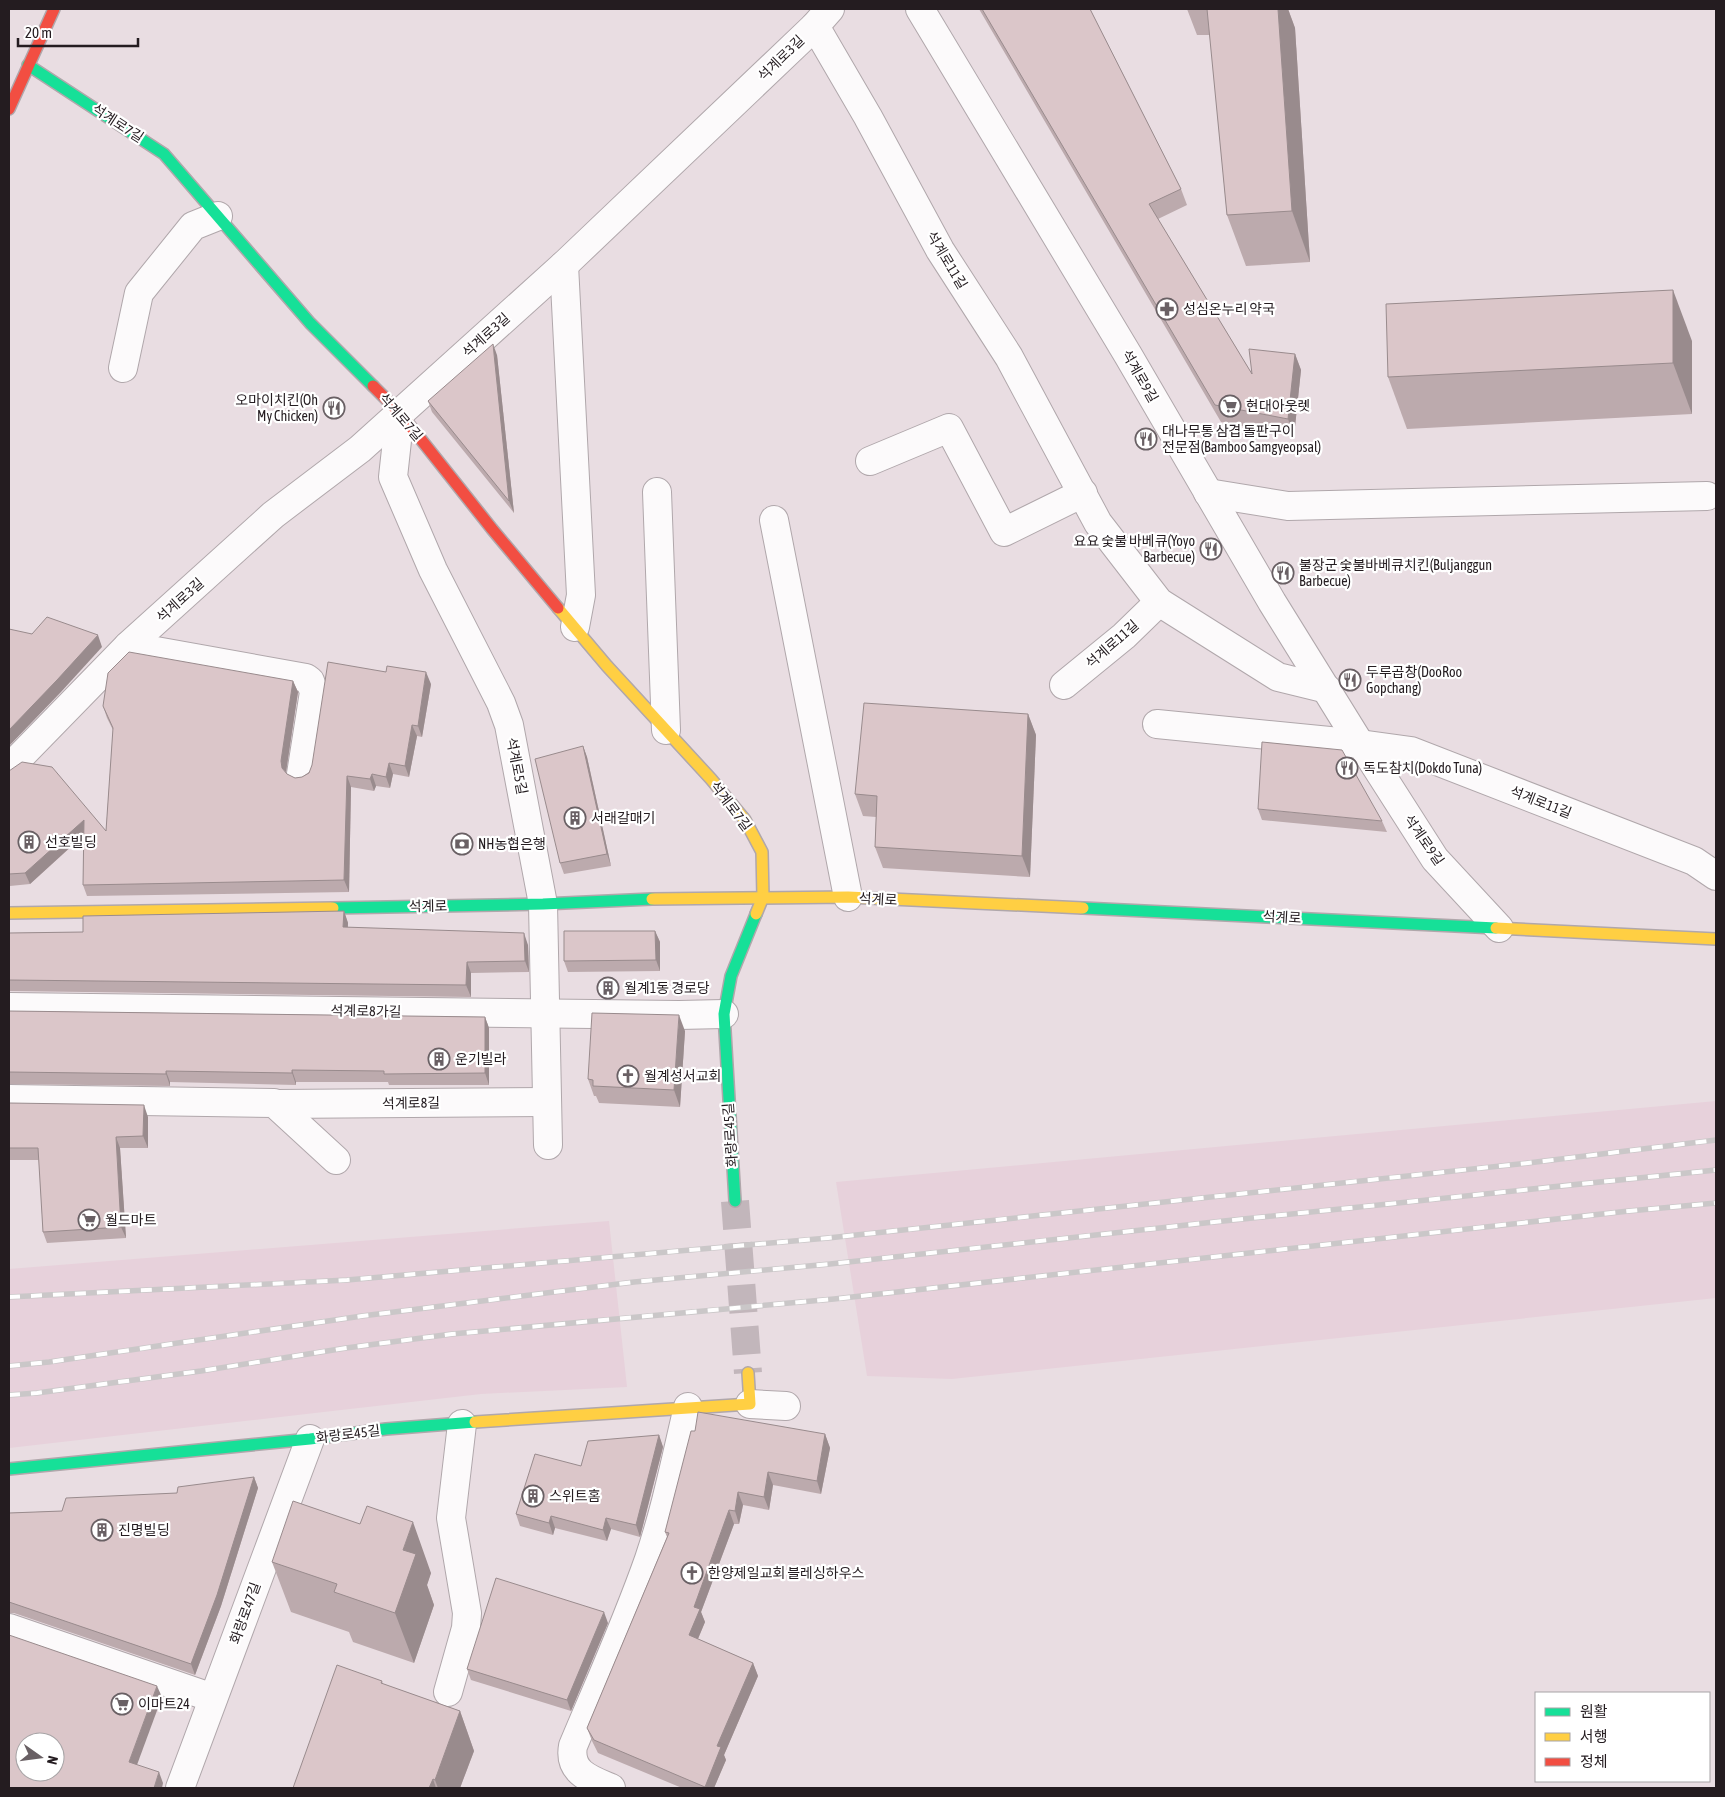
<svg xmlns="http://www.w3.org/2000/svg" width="1725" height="1797" font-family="'Asap Condensed','Noto Sans KR',sans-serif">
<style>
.built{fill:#e7d1db}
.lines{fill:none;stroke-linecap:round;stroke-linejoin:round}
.secondary-tunnel{stroke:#c2b6bb;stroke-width:28;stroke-dasharray:28 14;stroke-linecap:butt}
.street-casing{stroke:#b0a7ab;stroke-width:30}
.fast-casing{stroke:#b0a7ab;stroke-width:14}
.slow-casing{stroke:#b0a7ab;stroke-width:14}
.jam-casing{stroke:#b0a7ab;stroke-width:14}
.street{stroke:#fcfafb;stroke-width:28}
.fast{stroke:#16e098;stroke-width:11}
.slow{stroke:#ffcf43;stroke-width:11}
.jam{stroke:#f24e42;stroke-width:11}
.rail-casing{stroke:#cac7c8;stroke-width:5.5}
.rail{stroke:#fff;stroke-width:4;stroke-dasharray:11;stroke-linecap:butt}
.wall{fill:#bcaaad}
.shaded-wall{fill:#998b8d}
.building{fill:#dbc6c9;stroke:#998b8d;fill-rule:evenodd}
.labels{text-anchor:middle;stroke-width:4.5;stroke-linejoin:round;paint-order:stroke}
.street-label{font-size:14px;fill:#241c20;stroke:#fff}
.poi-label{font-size:14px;fill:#241c20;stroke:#fff;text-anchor:start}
</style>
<rect width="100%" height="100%" fill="#e9dde2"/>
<!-- built -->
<g class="built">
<path d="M 1716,1101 L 1716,1298 L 952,1379 L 867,1376 L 836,1182 Z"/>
<path d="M 609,1221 L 627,1387 L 481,1394 L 9,1448 L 9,1269 Z"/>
</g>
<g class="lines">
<!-- secondary-tunnel -->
<path class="secondary-tunnel" d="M 735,1201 L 748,1373"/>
<!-- street casing -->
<g class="street-casing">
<g id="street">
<path d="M 920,9 L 1128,355 L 1272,602 L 1360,744 L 1364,748 L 1435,859 L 1499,928"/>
<path d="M 815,26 L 868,117 L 940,250 L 1009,357 L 1098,523 L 1159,602 L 1278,677 L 1327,689"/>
<path d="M 564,265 L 581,595 L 575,627"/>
<path d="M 123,368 L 139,293 L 193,226 L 218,216"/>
<path d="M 400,413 L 393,477 L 433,570 L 501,703 L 509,725 L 543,904 L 548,1145"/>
<path d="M 870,461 L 949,428 L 1004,532 L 1083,493"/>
<path d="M 657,492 L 666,730"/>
<path d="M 1208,493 L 1288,506 L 1707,496"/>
<path d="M 774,520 L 848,897"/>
<path d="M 128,646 L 306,678 L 310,681 L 314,692 L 301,774"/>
<path d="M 1064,685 L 1124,636 L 1159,602"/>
<path d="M 1157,724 L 1360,744 L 1411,751 L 1694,861 L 1716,876"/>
<path d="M 9,768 L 128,646 L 273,515 L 360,449 L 400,413 L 564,265 L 815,26 L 830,9"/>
<path d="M 9,1007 L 679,1015 L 724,1014"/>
<path d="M 9,1099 L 274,1103 L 336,1160"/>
<path d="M 277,1104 L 546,1102"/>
<path d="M 750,1404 L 786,1406"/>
<path d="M 9,1628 L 213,1698"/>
<path d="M 448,1692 L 466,1628 L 467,1613 L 451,1518 L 462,1424"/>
<path d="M 180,1788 L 310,1439"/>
<path d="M 611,1788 C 592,1780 568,1773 573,1746 C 599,1684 627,1622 649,1559 C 666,1509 676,1458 688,1407"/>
</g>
</g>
<!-- fast casing -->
<g class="fast-casing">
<g id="fast">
<path d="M 28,65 L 164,154 L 310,323 L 373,386"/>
<path d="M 333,908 L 543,904 L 652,899"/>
<path d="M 1083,908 L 1496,928"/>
<path d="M 735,1201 L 724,1014 L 731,976 L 756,914"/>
<path d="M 9,1469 L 310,1439 L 386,1429 L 475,1422"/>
</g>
</g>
<!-- slow casing -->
<g class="slow-casing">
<g id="slow">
<path d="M 558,608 L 607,666 L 711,779 L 745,820 L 762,852 L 763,897 L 756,914"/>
<path d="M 652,899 L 848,897 L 1083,908"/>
<path d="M 9,913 L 333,908"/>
<path d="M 1496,928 L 1716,939"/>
<path d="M 475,1422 L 750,1404 L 748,1373"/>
</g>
</g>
<!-- jam casing -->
<g class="jam-casing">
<g id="jam">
<path d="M 9,109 L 54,9"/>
<path d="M 373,386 L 400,413 L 492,529 L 558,608"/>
</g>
</g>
<!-- street -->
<use href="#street" class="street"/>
<!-- fast -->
<use href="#fast" class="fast"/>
<!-- slow -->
<use href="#slow" class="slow"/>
<!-- jam -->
<use href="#jam" class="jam"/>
<!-- rail casing -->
<g class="rail-casing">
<g id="rail">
<path d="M 9,1297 L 347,1280 L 828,1238 L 1528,1163 L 1716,1140"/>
<path d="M 9,1366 L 49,1362 L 362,1316 L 634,1282 L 830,1264 L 1214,1222 L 1716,1170"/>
<path d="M 9,1395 L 37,1393 L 201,1371 L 346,1348 L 452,1334 L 834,1299 L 1629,1211 L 1716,1203"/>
</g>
</g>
<!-- rail -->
<use href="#rail" class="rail"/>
</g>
<!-- wall -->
<g class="wall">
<path d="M 979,9 L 1090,9 L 1181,189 L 1187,205 L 1158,219 L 1252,374 L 1295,354 L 1301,370 L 1294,436 L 1221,422 Z"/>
<path d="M 1187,9 L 1288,9 L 1295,28 L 1310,262 L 1246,266 L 1227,215 L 1210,35 L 1197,35 Z"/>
<path d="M 1692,341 L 1692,414 L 1407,429 L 1388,377 Z"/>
<path d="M 497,355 L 514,513 L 432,412 L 428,401 Z"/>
<path d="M 293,681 L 298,692 L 286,772 L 287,774 L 295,778 L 302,777 L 431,684 L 422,737 L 417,736 L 409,777 L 393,774 L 390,788 L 376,786 L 374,791 L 351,787 L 349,892 L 87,896 L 83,885 L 84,835 L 30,884 L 10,886 L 9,898 L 9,771 L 106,831 L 113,730 L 107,718 L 103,706 Z"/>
<path d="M 1028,714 L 1036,735 L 1030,877 L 883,868 L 875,847 L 876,817 L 863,816 L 855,794 Z"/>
<path d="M 583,746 L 587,757 L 611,866 L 564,874 L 560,863 Z"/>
<path d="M 1258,809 L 1382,821 L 1387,832 L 1262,820 Z"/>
<path d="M 344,911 L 348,923 L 348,927 L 528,945 L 529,972 L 471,973 L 471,997 L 9,991 L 9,933 L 83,932 Z"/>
<path d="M 655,931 L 660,942 L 660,971 L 568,972 L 564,961 Z"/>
<path d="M 9,1011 L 485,1017 L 489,1028 L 489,1085 L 389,1085 L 388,1082 L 296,1082 L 296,1085 L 170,1082 L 170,1086 L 9,1084 Z"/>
<path d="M 685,1031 L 680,1107 L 599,1103 L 596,1096 L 594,1096 L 588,1079 Z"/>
<path d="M 9,1103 L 148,1117 L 148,1148 L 120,1148 L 126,1238 L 47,1243 L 43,1232 L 39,1160 L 9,1160 Z"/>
<path d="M 825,1434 L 830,1448 L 821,1494 L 773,1485 L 769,1510 L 743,1505 L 739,1524 L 734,1524 L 701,1612 L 705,1622 L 698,1639 L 753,1663 L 758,1676 L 724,1755 L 726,1760 L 714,1788 L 682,1788 L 598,1753 L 592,1741 L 587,1728 L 667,1537 L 665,1532 Z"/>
<path d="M 659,1435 L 663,1447 L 640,1537 L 611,1529 L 607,1541 L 555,1528 L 553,1535 L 520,1526 L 516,1514 L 581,1466 Z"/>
<path d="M 254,1477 L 258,1488 L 221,1606 L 195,1675 L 14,1613 L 9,1613 L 9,1513 L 62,1511 L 177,1493 Z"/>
<path d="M 360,1524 L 431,1573 L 427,1585 L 434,1605 L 414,1663 L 353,1642 L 349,1632 L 291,1612 L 272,1562 Z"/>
<path d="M 608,1623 L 571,1711 L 471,1680 L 467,1669 Z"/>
<path d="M 382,1681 L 383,1684 L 460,1711 L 474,1751 L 460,1788 L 293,1788 Z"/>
</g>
<!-- shaded-wall -->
<g class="shaded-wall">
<path d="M 1278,9 L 1288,9 L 1295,28 L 1310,262 L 1292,211 Z"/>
<path d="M 1673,290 L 1692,341 L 1692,414 L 1673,363 Z"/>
<path d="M 493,344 L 497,355 L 514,513 L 509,501 Z"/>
<path d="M 1295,354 L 1301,370 L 1294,436 L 1288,419 Z"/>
<path d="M 98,635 L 102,647 L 61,692 L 9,746 L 9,730 Z"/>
<path d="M 426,672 L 431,684 L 422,737 L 418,726 Z"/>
<path d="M 293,681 L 298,692 L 286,772 L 282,768 L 281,761 Z"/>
<path d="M 1028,714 L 1036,735 L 1030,877 L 1022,856 Z"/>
<path d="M 412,725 L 417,736 L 409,777 L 405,766 Z"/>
<path d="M 583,746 L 587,757 L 611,866 L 607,854 Z"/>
<path d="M 389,763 L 393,774 L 390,788 L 386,777 Z"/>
<path d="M 372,774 L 376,786 L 374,791 L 370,779 Z"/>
<path d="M 347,776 L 351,787 L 349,892 L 344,880 Z"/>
<path d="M 84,820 L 88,831 L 30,884 L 25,873 Z"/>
<path d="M 9,884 L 10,886 L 9,897 Z"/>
<path d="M 344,911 L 348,923 L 347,938 L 343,927 Z"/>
<path d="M 655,931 L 660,942 L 660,971 L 656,960 Z"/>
<path d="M 524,933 L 528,945 L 529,972 L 525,961 Z"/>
<path d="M 467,962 L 471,973 L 471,997 L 466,985 Z"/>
<path d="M 679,1015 L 685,1031 L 680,1107 L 674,1090 Z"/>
<path d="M 485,1017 L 489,1028 L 489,1085 L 485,1073 Z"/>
<path d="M 292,1070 L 296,1082 L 296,1085 L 292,1073 Z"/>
<path d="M 166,1071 L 170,1082 L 170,1086 L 166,1074 Z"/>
<path d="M 144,1105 L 148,1117 L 148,1148 L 143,1136 Z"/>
<path d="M 116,1137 L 120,1148 L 126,1238 L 121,1227 Z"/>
<path d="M 825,1434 L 830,1448 L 821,1494 L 817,1481 Z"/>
<path d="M 659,1435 L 663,1447 L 640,1537 L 636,1525 Z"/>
<path d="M 768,1472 L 773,1485 L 769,1510 L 764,1497 Z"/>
<path d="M 254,1477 L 258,1488 L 221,1606 L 195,1675 L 191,1664 Z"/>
<path d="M 738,1492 L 743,1505 L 739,1524 L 735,1511 Z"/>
<path d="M 729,1510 L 734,1524 L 701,1612 L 705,1622 L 694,1648 L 689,1635 L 694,1607 Z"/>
<path d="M 551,1516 L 555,1528 L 553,1535 L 549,1523 Z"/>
<path d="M 606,1518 L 611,1529 L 607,1541 L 603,1530 Z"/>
<path d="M 413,1522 L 431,1573 L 427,1585 L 434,1605 L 414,1663 L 395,1613 L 403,1550 Z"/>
<path d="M 604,1612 L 608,1623 L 571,1711 L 567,1700 Z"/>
<path d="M 753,1663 L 758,1676 L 724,1755 L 726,1760 L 714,1788 L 706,1788 L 705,1787 L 717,1746 Z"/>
<path d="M 157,1686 L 162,1697 L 134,1773 L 129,1762 Z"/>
<path d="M 460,1711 L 474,1751 L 460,1788 L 438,1788 L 435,1780 Z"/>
<path d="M 159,1772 L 163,1783 L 162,1788 L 154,1788 Z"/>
<path d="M 433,1779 L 436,1788 L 429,1788 Z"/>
</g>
<!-- building -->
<g class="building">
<path d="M 982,9 L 1090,9 L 1181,189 L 1149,204 L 1252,374 L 1249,349 L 1295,354 L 1288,419 L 1215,405 Z"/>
<path d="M 1207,9 L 1278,9 L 1292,211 L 1227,215 Z"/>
<path d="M 1673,290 L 1673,363 L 1388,377 L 1386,304 Z"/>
<path d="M 493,344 L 509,501 L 428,401 Z"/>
<path d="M 47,617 L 98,635 L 57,680 L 9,730 L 9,629 L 32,634 Z"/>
<path d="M 129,652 L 293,681 L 281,761 L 282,768 L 287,774 L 295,778 L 302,777 L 309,773 L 312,765 L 328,662 L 386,672 L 387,666 L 426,672 L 418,726 L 412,725 L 405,766 L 389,763 L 386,777 L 372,774 L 370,779 L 347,776 L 344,880 L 83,885 L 84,820 L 25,873 L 9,874 L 9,771 L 22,762 L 52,767 L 106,831 L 113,728 L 103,706 L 108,673 Z"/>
<path d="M 864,703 L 1028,714 L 1022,856 L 875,847 L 877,796 L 855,794 Z"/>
<path d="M 1262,742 L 1342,750 L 1382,821 L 1258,809 Z"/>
<path d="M 583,746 L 607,854 L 560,863 L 535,759 Z"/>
<path d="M 344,911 L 343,927 L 524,933 L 525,961 L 467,962 L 466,985 L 9,980 L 9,933 L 83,932 L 83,916 Z"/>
<path d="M 564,931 L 655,931 L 656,960 L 564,961 Z"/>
<path d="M 9,1011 L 485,1017 L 485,1073 L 384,1074 L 384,1071 L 292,1070 L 292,1073 L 166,1071 L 166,1074 L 9,1072 Z"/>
<path d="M 592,1013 L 679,1015 L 674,1090 L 593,1086 L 593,1080 L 588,1079 Z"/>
<path d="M 9,1103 L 144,1105 L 143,1136 L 116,1137 L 121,1227 L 43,1232 L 38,1148 L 9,1148 Z"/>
<path d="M 698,1412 L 825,1434 L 817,1481 L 768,1472 L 764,1497 L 738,1492 L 735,1511 L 729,1510 L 694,1607 L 700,1609 L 689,1635 L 753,1663 L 717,1746 L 721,1747 L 705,1787 L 594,1740 L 587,1728 L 669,1533 L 665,1532 L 691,1431 L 695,1431 Z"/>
<path d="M 659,1435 L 636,1525 L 606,1518 L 603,1530 L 551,1516 L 549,1523 L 516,1514 L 535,1454 L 581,1466 L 588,1441 Z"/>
<path d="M 254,1477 L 217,1595 L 191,1664 L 9,1602 L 9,1513 L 62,1511 L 66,1498 L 177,1493 L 178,1487 Z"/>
<path d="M 293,1501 L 360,1524 L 367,1506 L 413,1522 L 403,1550 L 416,1554 L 395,1613 L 334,1592 L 337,1584 L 272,1562 Z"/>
<path d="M 496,1578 L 604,1612 L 567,1700 L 467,1669 Z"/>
<path d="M 9,1635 L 157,1686 L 129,1762 L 159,1772 L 154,1788 L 9,1788 ZM 25,1742 L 55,1742 L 55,1772 L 25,1772 Z"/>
<path d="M 337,1665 L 382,1681 L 381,1683 L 460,1711 L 435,1780 L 433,1779 L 429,1788 L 293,1788 Z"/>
</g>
<!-- icons -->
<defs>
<g id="pharmacy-ring" transform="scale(1.125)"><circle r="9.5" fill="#fff" stroke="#696064" stroke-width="1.5"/><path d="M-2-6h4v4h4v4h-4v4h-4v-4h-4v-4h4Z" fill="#696064"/></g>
<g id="supermarket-ring" transform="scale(1.125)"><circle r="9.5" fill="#fff" stroke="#696064" stroke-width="1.5"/><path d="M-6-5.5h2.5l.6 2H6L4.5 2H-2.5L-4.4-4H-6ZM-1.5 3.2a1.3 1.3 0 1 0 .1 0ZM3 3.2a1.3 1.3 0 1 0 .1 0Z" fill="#696064"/></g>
<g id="restaurant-ring" transform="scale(1.125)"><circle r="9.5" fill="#fff" stroke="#696064" stroke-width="1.5"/><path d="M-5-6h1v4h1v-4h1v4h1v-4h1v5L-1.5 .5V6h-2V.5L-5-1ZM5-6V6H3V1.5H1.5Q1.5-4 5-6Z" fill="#696064"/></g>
<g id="building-ring" transform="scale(1.125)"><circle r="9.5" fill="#fff" stroke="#696064" stroke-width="1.5"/><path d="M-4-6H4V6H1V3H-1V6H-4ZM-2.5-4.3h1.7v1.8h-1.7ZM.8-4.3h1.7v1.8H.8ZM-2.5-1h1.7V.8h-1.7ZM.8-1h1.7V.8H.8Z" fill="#696064"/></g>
<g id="bank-ring" transform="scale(1.125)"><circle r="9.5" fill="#fff" stroke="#696064" stroke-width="1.5"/><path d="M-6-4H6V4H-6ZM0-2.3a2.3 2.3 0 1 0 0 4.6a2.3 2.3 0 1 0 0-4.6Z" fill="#696064"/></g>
<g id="church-ring" transform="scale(1.125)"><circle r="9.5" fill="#fff" stroke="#696064" stroke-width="1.5"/><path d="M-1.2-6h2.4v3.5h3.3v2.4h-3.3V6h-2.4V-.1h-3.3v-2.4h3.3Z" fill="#696064"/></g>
</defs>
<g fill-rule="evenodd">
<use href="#pharmacy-ring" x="1167" y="309"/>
<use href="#supermarket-ring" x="1230" y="406"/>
<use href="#restaurant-ring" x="334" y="408"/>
<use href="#restaurant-ring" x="1146" y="439"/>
<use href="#restaurant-ring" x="1211" y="549"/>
<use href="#restaurant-ring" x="1283" y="573"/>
<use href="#restaurant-ring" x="1350" y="680"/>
<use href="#restaurant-ring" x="1347" y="768"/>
<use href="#building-ring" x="575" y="818"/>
<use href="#building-ring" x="29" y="842"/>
<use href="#bank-ring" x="462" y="844"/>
<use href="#building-ring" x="608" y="988"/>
<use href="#building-ring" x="439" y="1059"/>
<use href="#church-ring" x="628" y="1076"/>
<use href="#supermarket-ring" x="89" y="1220"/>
<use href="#building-ring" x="533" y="1496"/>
<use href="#building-ring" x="102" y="1530"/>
<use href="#church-ring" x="692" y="1573"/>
<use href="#supermarket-ring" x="122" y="1704"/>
</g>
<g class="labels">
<!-- street labels -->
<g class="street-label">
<text transform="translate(781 58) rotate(-44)" y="5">석계로3길</text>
<text transform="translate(118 123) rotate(33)" y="5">석계로7길</text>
<text transform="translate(947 260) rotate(59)" y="5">석계로11길</text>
<text transform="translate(486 335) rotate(-42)" y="5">석계로3길</text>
<text transform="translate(1140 376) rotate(60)" y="5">석계로9길</text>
<text transform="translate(401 417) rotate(49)" y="5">석계로7길</text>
<text transform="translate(180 600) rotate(-42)" y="5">석계로3길</text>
<text transform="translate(1112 644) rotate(-41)" y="5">석계로11길</text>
<text transform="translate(517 766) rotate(79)" y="5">석계로5길</text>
<text transform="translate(1541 802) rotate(21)" y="5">석계로11길</text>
<text transform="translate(731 806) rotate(53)" y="5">석계로7길</text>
<text transform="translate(1424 840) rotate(55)" y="5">석계로9길</text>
<text transform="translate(878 899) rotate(3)" y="5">석계로</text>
<text transform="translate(428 906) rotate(-1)" y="5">석계로</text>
<text transform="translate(1282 917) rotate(3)" y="5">석계로</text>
<text transform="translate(366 1011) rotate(1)" y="5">석계로8가길</text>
<text transform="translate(411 1103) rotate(-1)" y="5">석계로8길</text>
<text transform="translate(730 1135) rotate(-94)" y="5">화랑로45길</text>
<text transform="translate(348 1434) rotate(-7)" y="5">화랑로45길</text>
<text transform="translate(245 1613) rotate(-70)" y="5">화랑로47길</text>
</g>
<!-- poi labels -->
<g class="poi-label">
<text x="1183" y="314">성심온누리 약국</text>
<text x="318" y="405" text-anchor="end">오마이치킨(Oh<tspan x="318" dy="16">My Chicken)</tspan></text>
<text x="1246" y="411">현대아웃렛</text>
<text x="1162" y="436">대나무통 삼겹 돌판구이<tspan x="1162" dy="16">전문점(Bamboo Samgyeopsal)</tspan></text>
<text x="1195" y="546" text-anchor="end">요요 숯불 바베큐(Yoyo<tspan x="1195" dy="16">Barbecue)</tspan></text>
<text x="1299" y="570">불장군 숯불바베큐치킨(Buljanggun<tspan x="1299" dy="16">Barbecue)</tspan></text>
<text x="1366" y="677">두루곱창(DooRoo<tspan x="1366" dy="16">Gopchang)</tspan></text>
<text x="1363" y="773">독도참치(Dokdo Tuna)</text>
<text x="591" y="823">서래갈매기</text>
<text x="45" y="847">선호빌딩</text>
<text x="478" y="849">NH농협은행</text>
<text x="624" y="993">월계1동 경로당</text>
<text x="455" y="1064">운기빌라</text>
<text x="644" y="1081">월계성서교회</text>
<text x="105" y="1225">월드마트</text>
<text x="549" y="1501">스위트홈</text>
<text x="118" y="1535">진명빌딩</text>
<text x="708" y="1578">한양제일교회 블레싱하우스</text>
<text x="138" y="1709">이마트24</text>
</g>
</g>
<!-- border -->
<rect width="1725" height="1797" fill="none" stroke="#241c20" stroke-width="20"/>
<!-- legend -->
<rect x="1535" y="1692" width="175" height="90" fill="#ffffff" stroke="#a7a4a6"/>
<rect x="1545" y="1708" width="25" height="8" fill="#16e098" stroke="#a7a4a6"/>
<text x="1580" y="1717" font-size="15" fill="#241c20">원활</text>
<rect x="1545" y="1733" width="25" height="8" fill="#ffcf43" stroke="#a7a4a6"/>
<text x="1580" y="1742" font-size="15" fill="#241c20">서행</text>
<rect x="1545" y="1758" width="25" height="8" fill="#f24e42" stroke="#a7a4a6"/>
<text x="1580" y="1767" font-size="15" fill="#241c20">정체</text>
<!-- north arrow -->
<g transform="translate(40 1757) rotate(104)"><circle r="24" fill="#ffffff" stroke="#a7a4a6"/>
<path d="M0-4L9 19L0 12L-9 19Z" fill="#696064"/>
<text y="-8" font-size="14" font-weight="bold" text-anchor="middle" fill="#241c20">N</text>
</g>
<!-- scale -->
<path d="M18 38v8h120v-8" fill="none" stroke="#241c20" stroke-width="2.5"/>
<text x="25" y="38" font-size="15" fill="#241c20" stroke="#ffffff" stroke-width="4" paint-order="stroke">20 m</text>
</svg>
